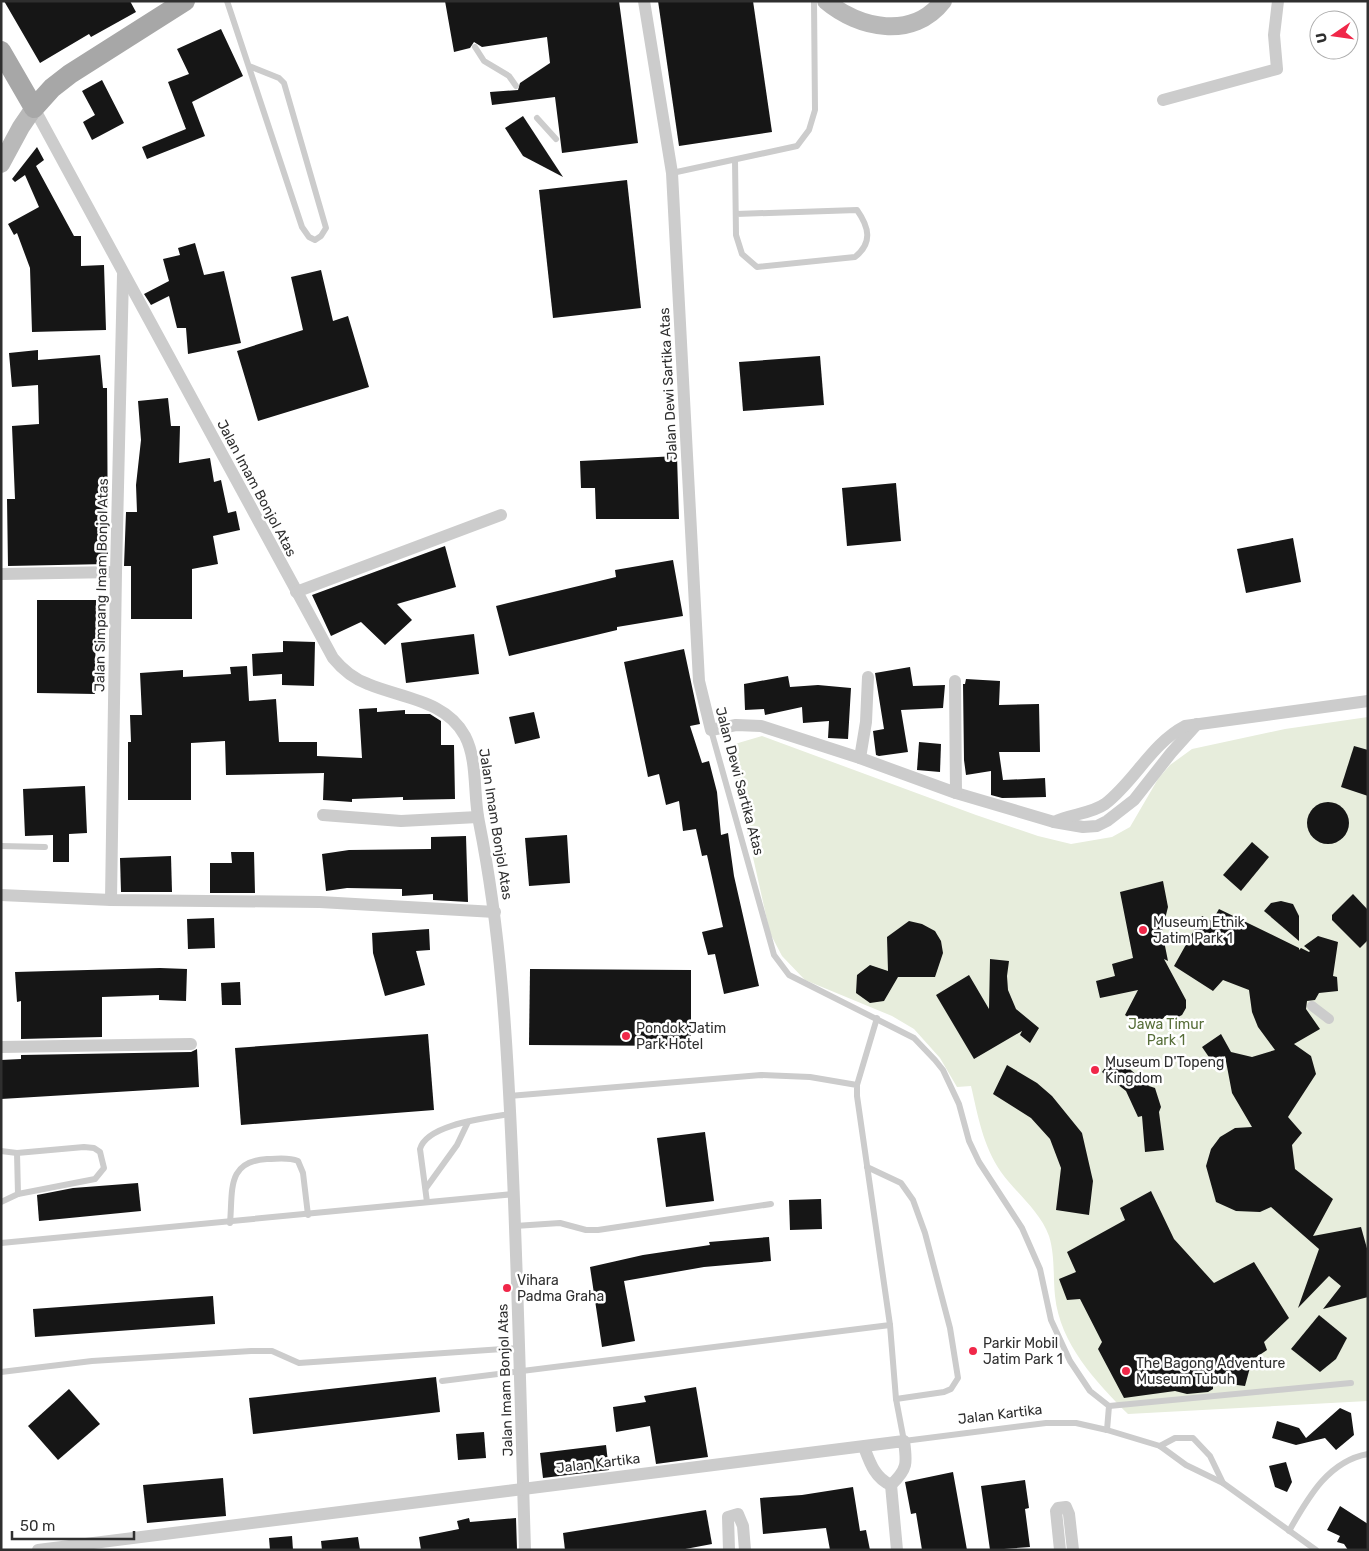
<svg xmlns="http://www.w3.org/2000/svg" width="1369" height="1551" font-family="Rubik,sans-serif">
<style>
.green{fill:#e7eddc}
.building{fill:#161616}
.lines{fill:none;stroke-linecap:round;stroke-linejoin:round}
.service{stroke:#ccc;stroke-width:6}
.pedestrian{stroke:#ccc;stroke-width:10}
.minor{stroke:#ccc;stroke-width:12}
.secondary{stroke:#b9b9b9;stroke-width:18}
.primary{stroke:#a7a7a7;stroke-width:20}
.poi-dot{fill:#f02749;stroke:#fff;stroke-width:2}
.labels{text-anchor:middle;stroke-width:5;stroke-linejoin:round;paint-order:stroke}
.street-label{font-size:14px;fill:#2f2f2f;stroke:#fff}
.poi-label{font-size:14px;fill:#2f2f2f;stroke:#fff;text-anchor:start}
.park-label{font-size:14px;fill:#576e39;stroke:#fff}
</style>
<rect width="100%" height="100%" fill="#fff"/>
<!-- green -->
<path class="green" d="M 1368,717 L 1368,1401 L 1128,1414 C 1096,1382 1060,1344 1055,1296 C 1053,1276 1055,1255 1049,1236 C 1040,1211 1016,1193 1001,1172 C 983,1146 978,1116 971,1086 L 957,1087 L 940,1058 L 914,1029 L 892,1016 L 805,980 L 782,956 L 770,933 L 728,746 L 762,736 L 976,815 L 1038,836 L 1071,844 L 1112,837 L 1130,827 L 1158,779 L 1170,765 L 1192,749 L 1285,729 Z"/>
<!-- building -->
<g class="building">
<path d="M 4,1 L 130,1 L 136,12 L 91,37 L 89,34 L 40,63 Z"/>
<path d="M 445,1 L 619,1 L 638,143 L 562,153 L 555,97 L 492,105 L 490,92 L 518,90 L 520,83 L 550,63 L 547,37 L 482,47 L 474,42 L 470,48 L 454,52 Z"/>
<path d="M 658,1 L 753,1 L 772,132 L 679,146 Z"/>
<path d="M 221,29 L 243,76 L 192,102 L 205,136 L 147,159 L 142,147 L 186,129 L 168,82 L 189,74 L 177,49 Z"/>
<path d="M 102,80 L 124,123 L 92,140 L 83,122 L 95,115 L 82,91 Z"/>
<path d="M 523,116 L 563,177 L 523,156 L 505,128 Z"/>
<path d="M 37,147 L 44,160 L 36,166 L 74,236 L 81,236 L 81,266 L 104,265 L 106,330 L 32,332 L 30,268 L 17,233 L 14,235 L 8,224 L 39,207 L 25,175 L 15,182 L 12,179 Z"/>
<path d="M 627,180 L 641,308 L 553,318 L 539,190 Z"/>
<path d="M 195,243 L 204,275 L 224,271 L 241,343 L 188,354 L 186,328 L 177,328 L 169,296 L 151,305 L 144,294 L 169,281 L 163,259 L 180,255 L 178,248 Z"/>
<path d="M 321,270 L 333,321 L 348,316 L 369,387 L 258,421 L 237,351 L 303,330 L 291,277 Z"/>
<path d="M 38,350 L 38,360 L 100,355 L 103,388 L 107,388 L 108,564 L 8,566 L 7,499 L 15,499 L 12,426 L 39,424 L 38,385 L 12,387 L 9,353 Z"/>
<path d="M 820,356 L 824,405 L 743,411 L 739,362 Z"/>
<path d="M 168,398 L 171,426 L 180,426 L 179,463 L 210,458 L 214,482 L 221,480 L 228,513 L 236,511 L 240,530 L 213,536 L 218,564 L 192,569 L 192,619 L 131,619 L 131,566 L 124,566 L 126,512 L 137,512 L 136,485 L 141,440 L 138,401 Z"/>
<path d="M 677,456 L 679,519 L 596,519 L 595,488 L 581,488 L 580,461 Z"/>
<path d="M 896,483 L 901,541 L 847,546 L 842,488 Z"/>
<path d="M 1293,538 L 1301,582 L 1246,593 L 1237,549 Z"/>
<path d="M 445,546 L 456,587 L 397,604 L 412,620 L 385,645 L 361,622 L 331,636 L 312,595 Z"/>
<path d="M 673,560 L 683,616 L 617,627 L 617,630 L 509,656 L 496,606 L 616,577 L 615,570 Z"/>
<path d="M 37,600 L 96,600 L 95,694 L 37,693 Z"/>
<path d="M 474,634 L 479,674 L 406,683 L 401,643 Z"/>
<path d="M 283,641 L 315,642 L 314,686 L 282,685 L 282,674 L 253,676 L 252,654 L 283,652 Z"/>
<path d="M 684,649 L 700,724 L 690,726 L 702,763 L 709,761 L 717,792 L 721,835 L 728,833 L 734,876 L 759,986 L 724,994 L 715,954 L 708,955 L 702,932 L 723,927 L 707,855 L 702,856 L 696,829 L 683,831 L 679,801 L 666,805 L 659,774 L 648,777 L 624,662 Z"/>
<path d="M 247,666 L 249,701 L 276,699 L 279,742 L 317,742 L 317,756 L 362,758 L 359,709 L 377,708 L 377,712 L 405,710 L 405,714 L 430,714 L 441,721 L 441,745 L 454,745 L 455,799 L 403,800 L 403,797 L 352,799 L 352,802 L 323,800 L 324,773 L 226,775 L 225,741 L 191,743 L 191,800 L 128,800 L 128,742 L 131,742 L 130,715 L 142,715 L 140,673 L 183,670 L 183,677 L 231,674 L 230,667 Z"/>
<path d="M 910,667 L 913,686 L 945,685 L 943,708 L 901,710 L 908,752 L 879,756 L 876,755 L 873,731 L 884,729 L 875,673 Z"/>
<path d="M 788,676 L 790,687 L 818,685 L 851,688 L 848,739 L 828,738 L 829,721 L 803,723 L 802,707 L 765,715 L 764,709 L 745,710 L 744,684 Z"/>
<path d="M 966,679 L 1000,681 L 999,705 L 1039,704 L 1040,752 L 999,752 L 1003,780 L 1045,778 L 1046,797 L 1002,798 L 991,795 L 991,771 L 966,775 L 964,760 L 963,684 L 965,684 Z"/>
<path d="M 534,712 L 540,738 L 515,744 L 509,717 Z"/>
<path d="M 919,742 L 941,744 L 940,772 L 917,770 Z"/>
<path d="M 1354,746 L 1368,750 L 1368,796 L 1341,787 Z"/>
<path d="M 85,786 L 87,833 L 69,834 L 69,862 L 53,862 L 53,835 L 25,836 L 23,789 Z"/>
<circle cx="1328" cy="823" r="21"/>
<path d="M 567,835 L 570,883 L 529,886 L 525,838 Z"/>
<path d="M 466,836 L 468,902 L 433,900 L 433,894 L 402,896 L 402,889 L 347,888 L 326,891 L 322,854 L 349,850 L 431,849 L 431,837 Z"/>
<path d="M 1252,842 L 1269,857 L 1241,891 L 1223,875 Z"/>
<path d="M 231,852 L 254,852 L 255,893 L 210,893 L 210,863 L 232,863 Z"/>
<path d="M 171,856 L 172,892 L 121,892 L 120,858 Z"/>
<path d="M 1163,881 L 1168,907 L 1162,931 L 1168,961 L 1164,959 L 1186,1000 L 1186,1008 L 1182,1015 L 1174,1019 L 1167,1015 L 1148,1031 L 1125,1015 L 1138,990 L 1100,998 L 1096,981 L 1115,976 L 1112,964 L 1133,958 L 1120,892 Z"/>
<path d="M 1353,894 L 1368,910 L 1368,940 L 1360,948 L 1332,920 L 1332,915 Z"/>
<path d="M 1281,901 L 1293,904 L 1299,916 L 1299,941 L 1264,911 L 1271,903 Z"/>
<path d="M 1219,909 L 1299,948 L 1299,950 L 1301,948 L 1309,952 L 1310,951 L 1304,946 L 1318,936 L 1338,942 L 1333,976 L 1337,977 L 1338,991 L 1319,993 L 1315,1000 L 1307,1001 L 1306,1009 L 1320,1029 L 1294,1044 L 1311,1056 L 1316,1074 L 1288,1117 L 1302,1133 L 1292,1145 L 1295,1169 L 1333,1199 L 1313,1236 L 1361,1227 L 1368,1252 L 1368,1297 L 1323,1309 L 1341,1286 L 1329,1276 L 1298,1308 L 1319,1249 L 1271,1207 L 1260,1212 L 1236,1211 L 1216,1202 L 1206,1166 L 1211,1149 L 1220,1137 L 1235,1128 L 1252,1127 L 1232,1093 L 1225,1056 L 1213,1063 L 1202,1047 L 1221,1034 L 1231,1052 L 1252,1057 L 1275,1050 L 1258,1027 L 1252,1012 L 1249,990 L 1223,980 L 1213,991 L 1174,966 L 1202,916 L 1212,921 Z"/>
<path d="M 214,918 L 215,948 L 188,949 L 187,919 Z"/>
<path d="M 909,921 L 922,924 L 935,931 L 941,941 L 943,953 L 935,977 L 898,977 L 884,1001 L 870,1003 L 856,993 L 857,975 L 870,965 L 888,971 L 887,937 Z"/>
<path d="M 429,929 L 430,950 L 416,951 L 425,985 L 385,996 L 373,953 L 372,933 Z"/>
<path d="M 990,959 L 1009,961 L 1007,976 L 1008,990 L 1016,1009 L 1039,1028 L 1030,1043 L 1020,1035 L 1022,1031 L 974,1059 L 936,995 L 969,975 L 989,1009 Z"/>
<path d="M 160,968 L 187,969 L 186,1001 L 159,1000 L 159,995 L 102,997 L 102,1037 L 21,1039 L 21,1001 L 17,1002 L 15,972 Z"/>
<path d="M 530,969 L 691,970 L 691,1046 L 529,1045 Z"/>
<path d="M 240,982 L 241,1005 L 222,1005 L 221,983 Z"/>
<path d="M 428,1034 L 434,1110 L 241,1125 L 235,1048 Z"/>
<path d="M 197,1049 L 199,1087 L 1,1099 L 1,1060 L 21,1059 L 21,1055 L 191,1052 Z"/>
<path d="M 1114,1055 L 1149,1086 L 1155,1088 L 1161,1107 L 1159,1112 L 1164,1150 L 1145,1152 L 1142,1116 L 1138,1117 L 1126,1091 L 1102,1072 Z"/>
<path d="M 1007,1065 L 1037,1083 L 1052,1096 L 1082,1133 L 1093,1181 L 1089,1215 L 1056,1210 L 1061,1168 L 1050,1139 L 1031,1118 L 993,1094 Z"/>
<path d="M 705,1132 L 714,1201 L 666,1207 L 657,1138 Z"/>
<path d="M 138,1183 L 141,1211 L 39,1221 L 37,1195 L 73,1188 Z"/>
<path d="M 1151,1191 L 1174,1239 L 1214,1283 L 1254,1262 L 1289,1318 L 1264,1342 L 1267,1350 L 1252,1360 L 1245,1386 L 1213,1382 L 1213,1389 L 1208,1392 L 1187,1394 L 1175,1391 L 1124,1398 L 1098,1349 L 1102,1342 L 1080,1299 L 1067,1300 L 1059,1279 L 1076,1272 L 1067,1252 L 1125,1220 L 1120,1208 Z"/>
<path d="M 821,1199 L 822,1229 L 790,1230 L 789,1200 Z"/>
<path d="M 769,1237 L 771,1261 L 704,1267 L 624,1281 L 635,1341 L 602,1347 L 590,1267 L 643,1255 L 710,1245 L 709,1242 Z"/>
<path d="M 213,1296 L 215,1324 L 35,1337 L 33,1309 Z"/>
<path d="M 1319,1315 L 1347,1338 L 1336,1359 L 1320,1372 L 1291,1349 Z"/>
<path d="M 436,1377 L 440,1412 L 253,1434 L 249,1398 Z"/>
<path d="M 696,1387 L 708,1457 L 656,1464 L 650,1426 L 616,1432 L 613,1407 L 646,1402 L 644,1396 Z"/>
<path d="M 69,1389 L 100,1424 L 58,1460 L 28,1426 Z"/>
<path d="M 1340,1408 L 1351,1413 L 1354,1435 L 1336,1450 L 1325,1438 L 1296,1445 L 1272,1438 L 1277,1421 L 1299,1428 L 1306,1438 Z"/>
<path d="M 484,1432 L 486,1458 L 458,1460 L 456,1434 Z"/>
<path d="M 606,1445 L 609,1470 L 543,1478 L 540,1453 Z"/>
<path d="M 1286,1462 L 1292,1482 L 1287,1492 L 1275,1487 L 1269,1466 Z"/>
<path d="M 953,1472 L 967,1550 L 922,1550 L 916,1513 L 911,1514 L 905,1482 Z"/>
<path d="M 223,1478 L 226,1516 L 147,1523 L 143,1485 Z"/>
<path d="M 1025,1480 L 1029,1508 L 1025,1509 L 1030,1547 L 990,1550 L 981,1486 Z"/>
<path d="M 853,1487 L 860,1531 L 866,1530 L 870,1550 L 830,1550 L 826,1528 L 763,1534 L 760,1498 L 802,1495 Z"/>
<path d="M 1340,1506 L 1368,1524 L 1368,1550 L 1348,1550 L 1344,1544 L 1337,1542 L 1340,1536 L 1327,1530 Z"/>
<path d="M 706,1510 L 712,1544 L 680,1550 L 565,1550 L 563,1533 Z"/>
<path d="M 469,1518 L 470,1522 L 516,1518 L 517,1550 L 421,1550 L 419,1537 L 459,1529 L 457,1521 Z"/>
<path d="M 292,1536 L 293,1550 L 270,1550 L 269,1538 Z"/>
<path d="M 358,1537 L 360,1550 L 322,1550 L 321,1541 Z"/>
</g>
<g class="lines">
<!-- service -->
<g class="service">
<path d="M 227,1 L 302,227 L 309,237 L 315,240 L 321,236 L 326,228 L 284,83 L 279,78 L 249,66"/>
<path d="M 475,47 L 484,61 L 509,76 L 516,86"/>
<path d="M 537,118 L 556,139"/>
<path d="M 735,160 L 736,235 L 742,254 L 757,267 L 855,257 C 873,243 869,227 857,210 L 736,214"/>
<path d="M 672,173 L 797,146 L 809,130 L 815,110 L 814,1"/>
<path d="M 711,730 L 774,955 L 789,975 L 914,1038 L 935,1060 L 943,1070 L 959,1104 L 969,1141 L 979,1162 L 1022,1228 L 1040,1269 L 1051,1320 L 1070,1361 L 1090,1391 L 1109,1406 L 1107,1430"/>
<path d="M 1,846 L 45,847"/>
<path d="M 857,1085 L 877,1018"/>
<path d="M 1,1151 L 17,1153 L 84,1147 L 94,1148 L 100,1152 L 104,1168 L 95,1179 L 18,1194"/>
<path d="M 867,1167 L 901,1183 L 913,1200 L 925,1233 L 950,1328 L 958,1378 L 951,1389 L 944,1392 L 896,1399"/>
<path d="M 426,1188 L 457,1145 L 468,1122"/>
<path d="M 1,1202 L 18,1194 L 17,1153"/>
<path d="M 427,1202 L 420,1149 C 427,1124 487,1118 510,1114"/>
<path d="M 230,1223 C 233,1191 226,1161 267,1159 C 279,1159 288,1157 298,1161 L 303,1173 L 308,1215"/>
<path d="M 515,1226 L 560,1223 L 586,1230 L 598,1230 L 771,1204"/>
<path d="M 1,1243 L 514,1194"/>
<path d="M 890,1325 L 896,1399 L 904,1441 L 1046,1423 L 1076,1423 L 1107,1430 L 1160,1446 L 1186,1465 L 1223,1483 L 1316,1550"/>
<path d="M 1,1372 L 92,1361 L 251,1351 L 272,1351 L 299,1363 L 519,1348"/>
<path d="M 442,1381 L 890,1325 L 857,1096 L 857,1085 L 810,1077 L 761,1075 L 509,1096"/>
<path d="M 1109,1406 L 1351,1383"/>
<path d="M 1160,1446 L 1175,1438 L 1193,1438 L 1210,1456 L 1223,1483"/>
<path d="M 1289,1531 C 1308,1498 1328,1461 1368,1454"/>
</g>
<!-- pedestrian -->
<path class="pedestrian" d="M 1312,1006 L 1329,1019"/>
<!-- minor -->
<g class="minor">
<path d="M 644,1 L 672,173 L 699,681 L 711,730 L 736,725 L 761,726 L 860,758 L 956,793 L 1054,822 L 1083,827 L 1097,826 L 1107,821 L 1134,800 L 1171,753 L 1197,724"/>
<path d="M 1163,100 L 1277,69 L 1274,35 L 1278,1"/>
<path d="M 34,108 L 333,658 C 342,669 354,679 368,684 C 401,698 446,700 465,736 C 478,761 473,794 479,822 C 501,931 507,1042 512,1153 C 518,1285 521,1418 525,1550"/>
<path d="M 1,574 L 116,572"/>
<path d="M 296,592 L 501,515"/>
<path d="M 955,681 L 956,793"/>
<path d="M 860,758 L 866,722 L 868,677"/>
<path d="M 323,815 L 401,821 L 478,817"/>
<path d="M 1054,822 C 1070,814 1091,814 1105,804 C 1135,781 1151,744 1185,726 L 1368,701"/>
<path d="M 1,895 L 111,900 L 320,902 L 495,912"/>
<path d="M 111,900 L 116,572 L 123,275"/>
<path d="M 1,1047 L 191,1044"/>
<path d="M 864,1447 C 870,1463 875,1478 891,1485"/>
<path d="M 891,1485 L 897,1550"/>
<path d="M 38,1550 L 904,1441 C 907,1463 908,1469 891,1485"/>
<path d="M 729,1550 L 728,1517 L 738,1514 L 743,1526 L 745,1550"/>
<path d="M 1060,1550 L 1056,1511 L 1058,1508 L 1066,1507 L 1069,1514 L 1073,1550"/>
</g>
<!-- secondary -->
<g class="secondary">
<path d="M 826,1 C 859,29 913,40 943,1"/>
<path d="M 1,164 L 21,127 L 34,108"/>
</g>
<!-- primary -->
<path class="primary" d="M 1,51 L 34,108 L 52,88 L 70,74 L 185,1"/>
</g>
<!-- markers -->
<g class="poi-dot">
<circle cx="1143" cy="930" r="5"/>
<circle cx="626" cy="1036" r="5"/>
<circle cx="1095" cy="1070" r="5"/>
<circle cx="507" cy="1288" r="5"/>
<circle cx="973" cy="1351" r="5"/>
<circle cx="1126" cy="1371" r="5"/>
</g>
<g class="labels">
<!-- street labels -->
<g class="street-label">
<text transform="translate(668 384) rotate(-93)" y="5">Jalan Dewi Sartika Atas</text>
<text transform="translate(257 488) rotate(62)" y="5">Jalan Imam Bonjol Atas</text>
<text transform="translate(101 585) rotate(-89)" y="5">Jalan Simpang Imam Bonjol Atas</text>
<text transform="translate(740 781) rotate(75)" y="5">Jalan Dewi Sartika Atas</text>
<text transform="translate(496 824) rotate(81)" y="5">Jalan Imam Bonjol Atas</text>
<text transform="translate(505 1380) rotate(-92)" y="5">Jalan Imam Bonjol Atas</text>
<text transform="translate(1000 1414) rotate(-7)" y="5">Jalan Kartika</text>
<text transform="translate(598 1463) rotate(-7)" y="5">Jalan Kartika</text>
</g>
<!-- poi labels -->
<g class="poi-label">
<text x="1153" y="927">Museum Etnik<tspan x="1153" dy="16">Jatim Park 1</tspan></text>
<text x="636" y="1033">Pondok Jatim<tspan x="636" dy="16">Park Hotel</tspan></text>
<text x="1105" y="1067">Museum D'Topeng<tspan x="1105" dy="16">Kingdom</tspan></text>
<text x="517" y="1285">Vihara<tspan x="517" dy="16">Padma Graha</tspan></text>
<text x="983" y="1348">Parkir Mobil<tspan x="983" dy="16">Jatim Park 1</tspan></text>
<text x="1136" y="1368">The Bagong Adventure<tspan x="1136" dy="16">Museum Tubuh</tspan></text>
</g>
<!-- park labels -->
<g class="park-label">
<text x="1166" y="1029">Jawa Timur<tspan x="1166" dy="16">Park 1</tspan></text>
</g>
</g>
<!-- border -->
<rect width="1369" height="1551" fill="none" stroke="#2f2f2f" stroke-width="5"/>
<!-- north arrow -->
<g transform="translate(1334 35) rotate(257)"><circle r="24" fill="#ffffff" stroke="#acacac"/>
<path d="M0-4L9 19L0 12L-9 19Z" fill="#f02749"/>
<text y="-8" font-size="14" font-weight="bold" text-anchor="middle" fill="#2f2f2f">U</text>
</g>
<!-- scale -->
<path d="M12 1531v8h122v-8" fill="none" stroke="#2f2f2f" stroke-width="2.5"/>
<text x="20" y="1531" font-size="15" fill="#2f2f2f" stroke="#ffffff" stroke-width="4" paint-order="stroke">50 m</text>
</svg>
